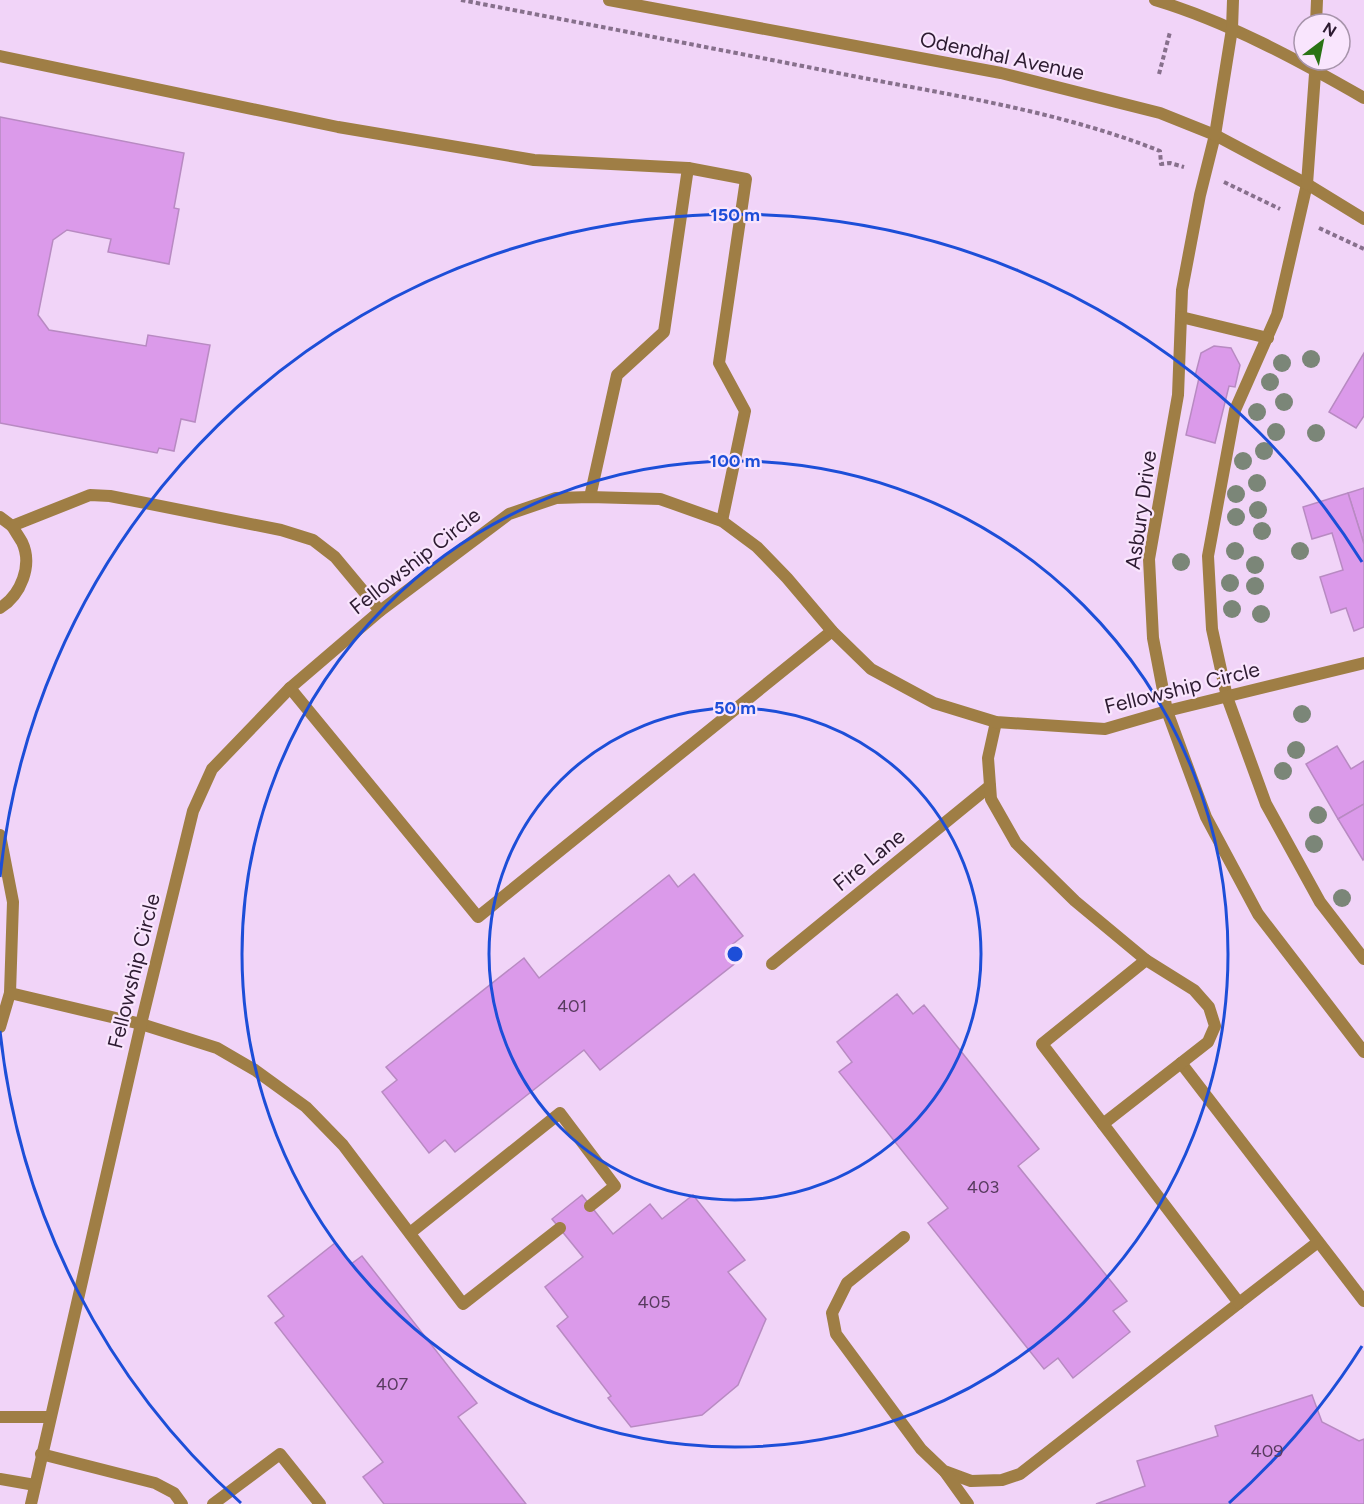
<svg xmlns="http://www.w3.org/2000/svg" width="1364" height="1504" font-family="Figtree,sans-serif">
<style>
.building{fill:#db9aea;stroke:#b88ac2;stroke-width:1.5}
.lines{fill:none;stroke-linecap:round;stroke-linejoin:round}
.path{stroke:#87708c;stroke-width:4;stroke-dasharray:4.5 3;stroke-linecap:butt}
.service{stroke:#9f7e45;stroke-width:12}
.tertiary{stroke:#9f7e45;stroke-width:12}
.tree{fill:#7b8678}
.ring{fill:none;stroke:#1d4ed8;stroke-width:3}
.labels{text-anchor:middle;stroke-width:4.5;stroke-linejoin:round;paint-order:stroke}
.number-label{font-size:18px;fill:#583b5f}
.street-label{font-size:21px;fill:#2d1b31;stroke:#f9e5fd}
.centre{fill:#1d4ed8;stroke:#f9e5fd;stroke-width:3}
.ring-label{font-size:18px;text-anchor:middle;font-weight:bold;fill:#1d4ed8;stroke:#f9e5fd;stroke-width:4.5;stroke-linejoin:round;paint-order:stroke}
</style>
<rect width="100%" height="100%" fill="#f1d4f8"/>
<!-- building -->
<g class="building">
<path d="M 0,117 L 184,153 L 174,208 L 179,209 L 169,264 L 108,252 L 111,239 L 67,230 L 53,240 L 38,315 L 49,330 L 146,346 L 148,335 L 210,345 L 195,422 L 181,419 L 174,451 L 159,448 L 157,453 L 0,423 Z"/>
<path d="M 1214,346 L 1231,348 L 1240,365 L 1235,387 L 1229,386 L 1215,443 L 1186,435 L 1199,378 L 1195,376 L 1201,353 Z"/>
<path d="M 1364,353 L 1364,416 L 1356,428 L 1329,412 Z"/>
<path d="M 1364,488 L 1364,544 L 1348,493 Z"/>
<path d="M 1348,493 L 1364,544 L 1364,627 L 1354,631 L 1346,608 L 1331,613 L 1320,577 L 1343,570 L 1332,533 L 1312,539 L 1303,507 Z"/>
<path d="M 1337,746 L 1351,769 L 1364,761 L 1364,804 L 1338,819 L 1306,764 Z"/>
<path d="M 1364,804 L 1364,859 L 1363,860 L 1338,819 Z"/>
<path d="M 694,874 L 743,936 L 728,948 L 738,961 L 600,1070 L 584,1050 L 455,1152 L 445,1140 L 429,1153 L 382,1092 L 397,1080 L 386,1067 L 524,958 L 539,978 L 669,875 L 678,887 Z"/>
<path d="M 897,994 L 913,1014 L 924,1005 L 1039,1149 L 1018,1166 L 1127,1301 L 1113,1311 L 1130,1332 L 1073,1378 L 1058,1358 L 1044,1369 L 928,1223 L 948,1208 L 839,1072 L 852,1062 L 837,1042 Z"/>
<path d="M 582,1195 L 613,1234 L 650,1204 L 662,1219 L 693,1195 L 745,1260 L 728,1272 L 766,1319 L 738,1385 L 702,1415 L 631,1427 L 608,1398 L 611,1396 L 557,1326 L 568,1317 L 545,1287 L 583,1257 L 552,1219 Z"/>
<path d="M 335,1243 L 351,1264 L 362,1256 L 477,1403 L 458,1417 L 526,1504 L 384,1504 L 363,1477 L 383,1462 L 275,1323 L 284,1316 L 268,1296 Z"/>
<path d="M 1312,1395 L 1322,1422 L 1359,1441 L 1364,1439 L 1364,1504 L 1096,1504 L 1145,1486 L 1137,1461 L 1218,1436 L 1215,1426 Z"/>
</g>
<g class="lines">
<!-- path -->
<g class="path">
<path d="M 461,0 C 592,25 722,50 853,76 C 956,96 1062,112 1160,151 L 1161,164 L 1170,163 L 1184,167"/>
<path d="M 1159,74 L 1170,32"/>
<path d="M 1224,182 L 1280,209"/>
<path d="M 1319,228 L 1364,249"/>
</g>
<!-- service -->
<g class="service">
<path d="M 0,56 L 338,127 L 534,160 L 688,168 L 746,179 L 719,363 L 745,411 L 722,521"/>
<path d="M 1215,135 L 1200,195 L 1182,290 L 1178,395 L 1149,559 L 1153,638 L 1167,711 L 1206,817 L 1258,914 L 1364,1052"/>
<path d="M 1307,184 L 1277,315 L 1235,410 L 1208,556 L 1212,629 L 1227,697 L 1266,804 L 1320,902 L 1364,959"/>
<path d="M 1181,317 L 1268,338"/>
<path d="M 590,497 L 617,375 L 664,332 L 688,168"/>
<path d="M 0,517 L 12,526"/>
<path d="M 0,608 C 21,595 33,565 22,542 C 19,537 15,531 12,526 L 90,495 L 110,496 L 281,530 L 313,540 L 335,557 L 380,611"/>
<path d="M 290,688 L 478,917 L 832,631"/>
<path d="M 0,835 L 13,902 L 10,993 L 0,1027"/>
<path d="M 772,964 L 990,786"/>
<path d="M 10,993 L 141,1024 L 195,1041 L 217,1048 L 255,1070 L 306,1107 L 343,1145 L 463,1304 L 560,1228"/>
<path d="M 1181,1063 L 1364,1301"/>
<path d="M 1103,1124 L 1042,1044 L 1146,960"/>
<path d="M 410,1233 L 560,1113 L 615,1186 L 590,1206"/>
<path d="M 904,1237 L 847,1283 L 832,1313 L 836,1334 L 921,1449 L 944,1471 L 971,1481 L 1002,1480 L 1020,1474 L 1239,1303 L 1103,1124 L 1208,1042 L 1215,1026 L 1209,1007 L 1194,990 L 1146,960 L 1075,901 L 1016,843 L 991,799 L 988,758 L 996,722"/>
<path d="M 1239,1303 L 1318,1242"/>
<path d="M 0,1417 L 50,1417"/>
<path d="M 41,1454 L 155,1483 L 174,1493 L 182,1504"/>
<path d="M 945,1472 L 968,1504"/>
<path d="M 0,1479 L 35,1485"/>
<path d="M 31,1504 L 141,1024 L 193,811 L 212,769 L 290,688 L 380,611 L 509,514 L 556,498 L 590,497 L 660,499 L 722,521 L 757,547 L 787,578 L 832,631 L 871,669 L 934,703 L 996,722 L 1105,729 L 1167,711 L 1364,663"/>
<path d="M 213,1504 L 280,1454 L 320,1504"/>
</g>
<!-- tertiary -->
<g class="tertiary">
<path d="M 609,0 L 1001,73 L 1160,113 L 1215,135 L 1307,184 L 1364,219"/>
<path d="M 1155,0 C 1228,22 1298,60 1364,98"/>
<path d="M 1316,24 L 1317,0"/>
<path d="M 1215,135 L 1232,29 L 1233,0"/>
<path d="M 1307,184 L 1316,60"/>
</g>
</g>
<!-- trees -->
<g class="tree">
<circle cx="1311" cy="359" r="9"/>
<circle cx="1282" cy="363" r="9"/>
<circle cx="1270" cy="382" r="9"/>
<circle cx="1284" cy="402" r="9"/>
<circle cx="1257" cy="412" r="9"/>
<circle cx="1276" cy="432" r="9"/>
<circle cx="1316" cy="433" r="9"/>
<circle cx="1264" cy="451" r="9"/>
<circle cx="1243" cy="461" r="9"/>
<circle cx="1257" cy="483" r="9"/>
<circle cx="1236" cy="494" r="9"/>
<circle cx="1258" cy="510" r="9"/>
<circle cx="1236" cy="517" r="9"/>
<circle cx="1262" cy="531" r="9"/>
<circle cx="1235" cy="551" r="9"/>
<circle cx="1300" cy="551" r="9"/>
<circle cx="1181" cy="562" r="9"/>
<circle cx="1255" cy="565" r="9"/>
<circle cx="1230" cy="583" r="9"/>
<circle cx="1255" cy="586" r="9"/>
<circle cx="1232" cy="609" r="9"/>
<circle cx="1261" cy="614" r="9"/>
<circle cx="1302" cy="714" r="9"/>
<circle cx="1296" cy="750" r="9"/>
<circle cx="1283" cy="771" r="9"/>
<circle cx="1318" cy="815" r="9"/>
<circle cx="1314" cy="844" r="9"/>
<circle cx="1342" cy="898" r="9"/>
</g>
<!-- distance rings -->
<g class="ring">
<circle cx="735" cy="954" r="246"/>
<circle cx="735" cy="954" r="493"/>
<path d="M1362 1346A739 739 0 0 1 1229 1503M241 1503A739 739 0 0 1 0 1031M0 877A739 739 0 0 1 1362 562"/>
</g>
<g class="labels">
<!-- number labels -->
<g class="number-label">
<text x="572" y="1012">401</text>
<text x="983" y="1193">403</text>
<text x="654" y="1308">405</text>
<text x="392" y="1390">407</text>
<text x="1267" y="1457">409</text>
</g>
<!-- street labels -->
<g class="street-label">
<text transform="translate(1002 56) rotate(12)" y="7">Odendhal Avenue</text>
<text transform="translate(1141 510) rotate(-82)" y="7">Asbury Drive</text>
<text transform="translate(415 561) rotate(-38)" y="7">Fellowship Circle</text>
<text transform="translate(1182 688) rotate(-14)" y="7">Fellowship Circle</text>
<text transform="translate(869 860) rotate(-39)" y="7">Fire Lane</text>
<text transform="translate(134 971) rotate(-76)" y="7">Fellowship Circle</text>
</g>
</g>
<circle cx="735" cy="954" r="9" class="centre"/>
<g class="ring-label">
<text x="735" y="221">150 m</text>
<text x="735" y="467">100 m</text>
<text x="735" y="714">50 m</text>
</g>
<!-- north arrow -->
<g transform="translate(1322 42) rotate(32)"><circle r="28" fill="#f9e5fd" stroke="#a794ab" stroke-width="1.5"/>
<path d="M0-4.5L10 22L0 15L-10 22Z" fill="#2a7315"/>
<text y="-9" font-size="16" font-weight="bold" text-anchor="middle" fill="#2d1b31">N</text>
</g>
</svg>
